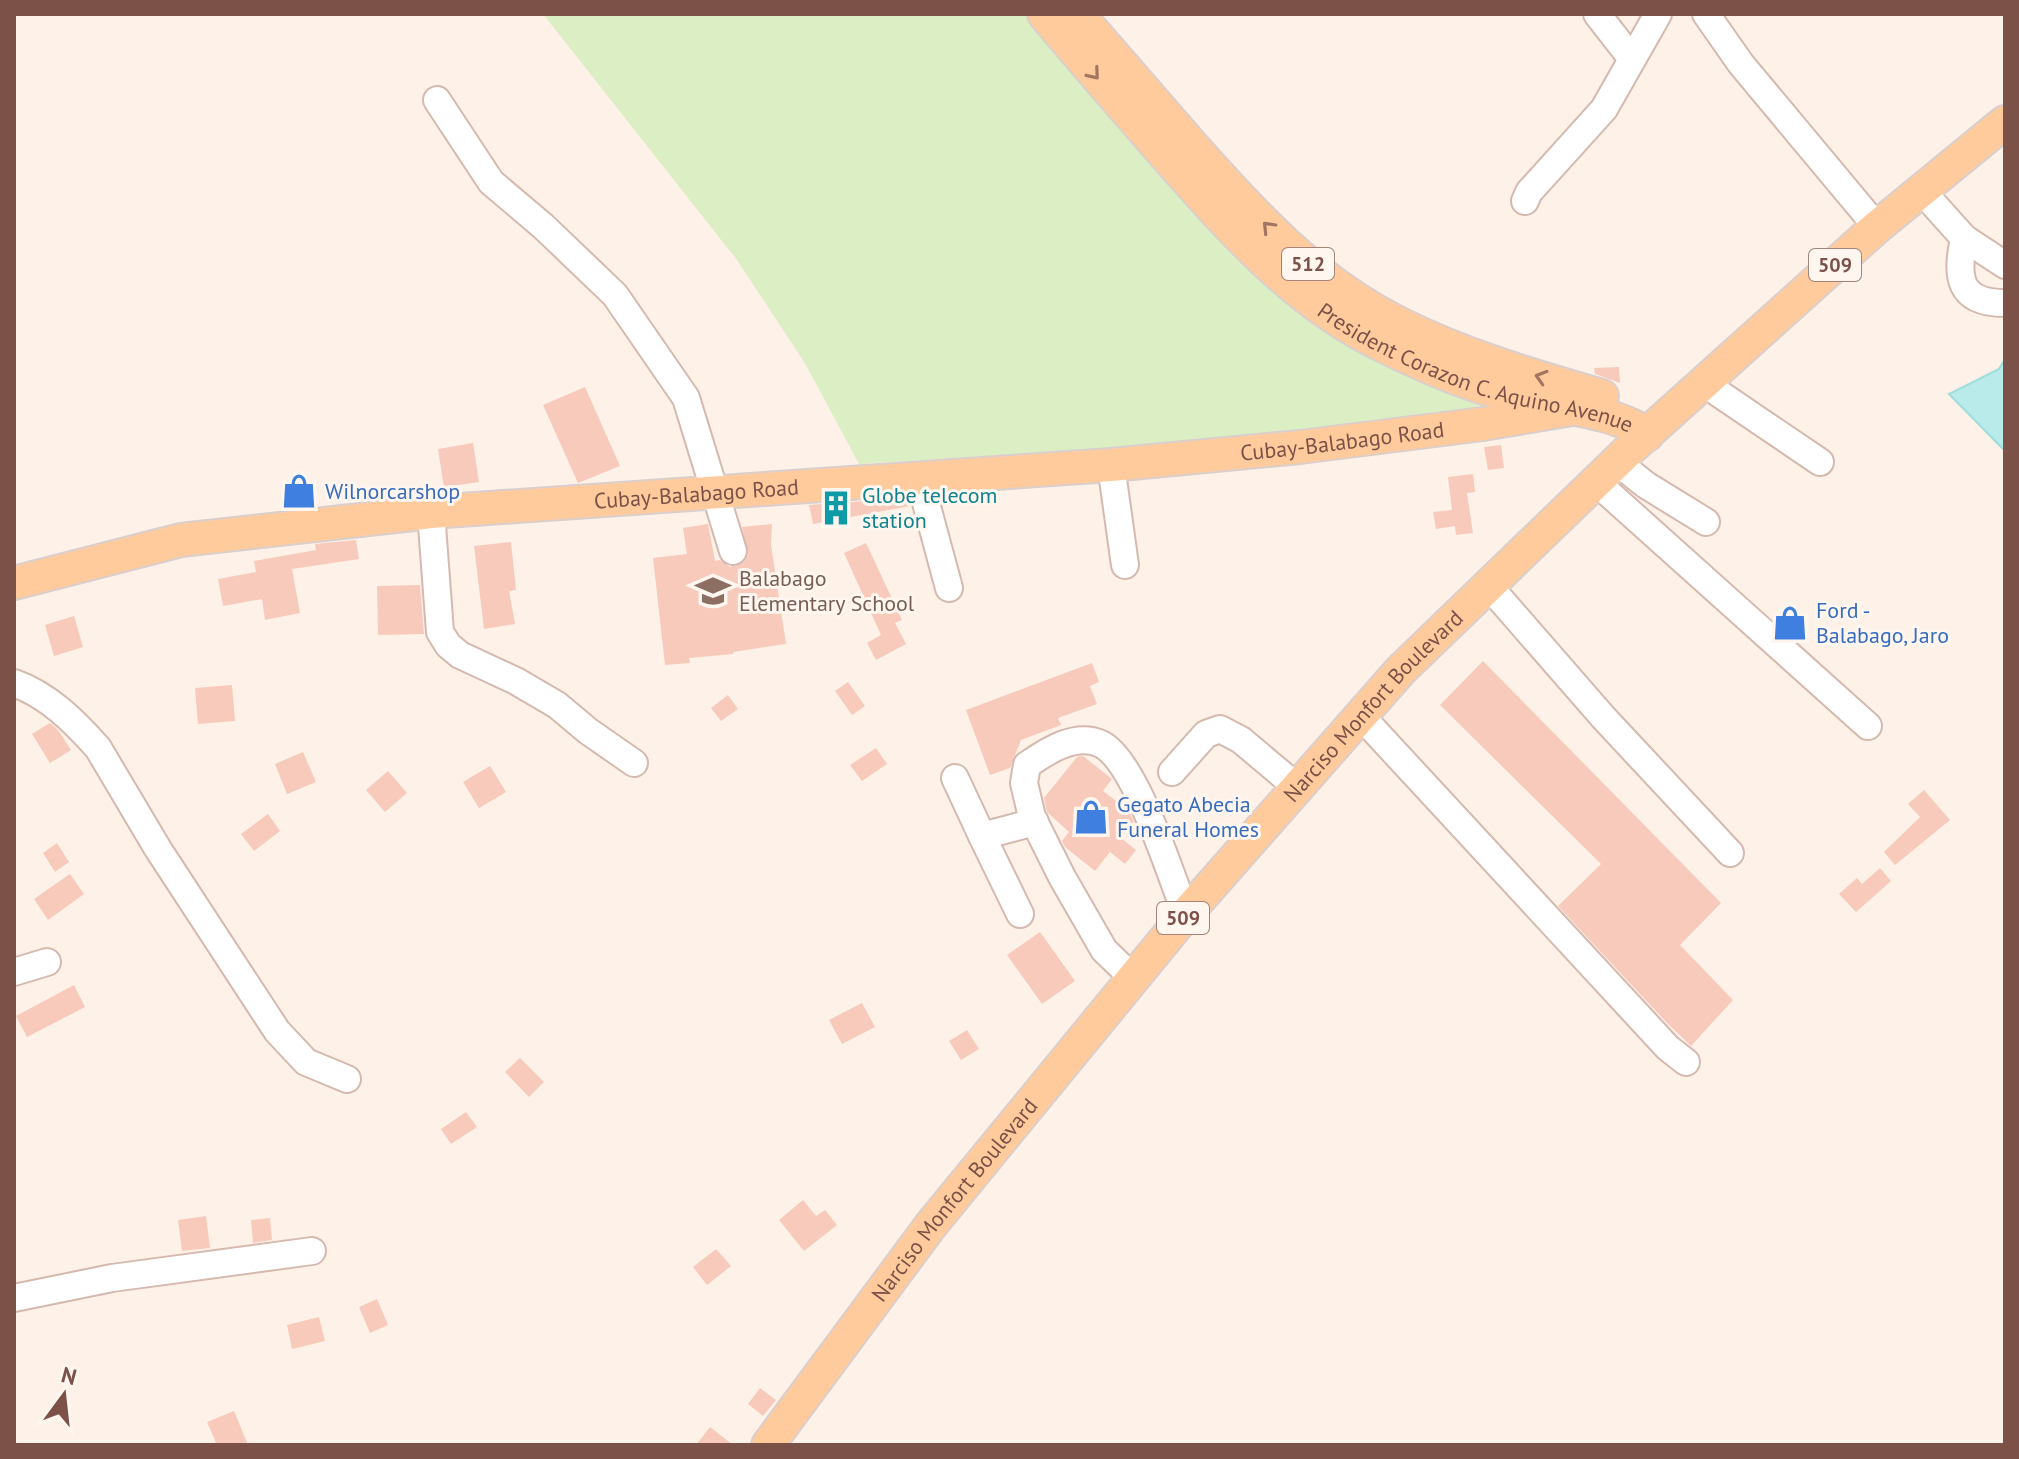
<svg xmlns="http://www.w3.org/2000/svg" width="2019" height="1459" font-family="'PT Sans',sans-serif">
<style>
.green{fill:#dceec3}
.water{fill:#b9ebea;stroke:#9ededd;stroke-width:2}
.building{fill:#f7cabc}
.lines{fill:none;stroke-linecap:round;stroke-linejoin:round}
.minor-casing{stroke:#d5b9ae;stroke-width:30}
.major-casing{stroke:#dacfcc;stroke-width:36}
.minor{stroke:#fff;stroke-width:26}
.major{stroke:#ffcb9d;stroke-width:32}
.oneway{stroke:#a37662}
.labels{text-anchor:middle;stroke-width:6;stroke-linejoin:round;paint-order:stroke}
.shield{fill:#fff6ef;stroke:#a3837a;stroke-width:2}
.shield-label{font-size:20px;font-weight:bold;fill:#7c5248}
.street-label{font-size:22px;fill:#7c5248;stroke:#fff6ef}
.shop-label{font-size:22px;fill:#366cbe;stroke:#fff6ef;text-anchor:start}
.culture-label{font-size:22px;fill:#0d838f;stroke:#fff6ef;text-anchor:start}
.education-label{font-size:22px;fill:#785e54;stroke:#fff6ef;text-anchor:start}
</style>
<rect width="100%" height="100%" fill="#fef1e7"/>
<!-- green -->
<path class="green" d="M 543,14 L 1030,14 L 1073,71 L 1515,411 L 1176,444 L 859,464 L 806,365 L 737,260 Z"/>
<!-- water -->
<path class="water" d="M 2005,359 L 2005,451 L 1949,394 L 1999,369 Z"/>
<!-- building -->
<g class="building">
<path d="M 1619,367 L 1620,383 L 1595,374 L 1594,368 Z"/>
<path d="M 585,387 L 620,466 L 578,483 L 543,405 Z"/>
<path d="M 473,443 L 479,482 L 444,487 L 438,449 Z"/>
<path d="M 1501,445 L 1504,468 L 1488,470 L 1484,447 Z"/>
<path d="M 1473,474 L 1475,492 L 1467,493 L 1473,533 L 1456,535 L 1455,526 L 1436,529 L 1433,512 L 1452,510 L 1448,477 Z"/>
<path d="M 908,498 L 910,506 L 813,524 L 809,505 Z"/>
<path d="M 708,524 L 715,561 L 720,560 L 730,567 L 744,562 L 748,555 L 742,527 L 772,524 L 771,545 L 786,644 L 733,652 L 733,654 L 689,658 L 690,663 L 665,665 L 653,558 L 687,554 L 683,528 Z"/>
<path d="M 356,540 L 359,559 L 292,569 L 300,613 L 265,620 L 262,599 L 223,606 L 218,579 L 256,572 L 254,561 L 316,550 L 315,544 Z"/>
<path d="M 511,542 L 516,590 L 509,591 L 515,624 L 484,629 L 474,546 Z"/>
<path d="M 866,543 L 902,620 L 895,623 L 906,644 L 876,660 L 867,643 L 881,635 L 844,553 Z"/>
<path d="M 420,585 L 424,634 L 378,635 L 377,586 Z"/>
<path d="M 74,616 L 83,647 L 54,656 L 45,625 Z"/>
<path d="M 1483,661 L 1721,903 L 1680,945 L 1733,1000 L 1691,1046 L 1667,1023 L 1558,906 L 1601,864 L 1440,705 Z"/>
<path d="M 1092,663 L 1099,682 L 1090,686 L 1097,704 L 1058,718 L 1061,725 L 1021,740 L 1010,768 L 990,775 L 966,710 Z"/>
<path d="M 848,682 L 865,706 L 852,715 L 835,691 Z"/>
<path d="M 232,685 L 235,721 L 198,724 L 195,688 Z"/>
<path d="M 728,695 L 738,709 L 721,721 L 711,708 Z"/>
<path d="M 50,723 L 58,730 L 71,750 L 50,763 L 32,734 Z"/>
<path d="M 876,748 L 887,764 L 862,781 L 850,765 Z"/>
<path d="M 303,752 L 316,782 L 287,794 L 275,764 Z"/>
<path d="M 1083,756 L 1112,779 L 1103,791 L 1129,811 L 1134,822 L 1121,838 L 1136,850 L 1125,864 L 1110,852 L 1095,871 L 1065,847 L 1062,841 L 1069,832 L 1047,812 L 1044,798 L 1077,757 Z"/>
<path d="M 490,766 L 506,792 L 479,808 L 463,782 Z"/>
<path d="M 388,771 L 407,793 L 385,812 L 366,790 Z"/>
<path d="M 1924,790 L 1950,820 L 1895,865 L 1884,852 L 1920,817 L 1908,804 Z"/>
<path d="M 268,814 L 280,831 L 254,851 L 241,834 Z"/>
<path d="M 57,843 L 69,862 L 55,872 L 43,853 Z"/>
<path d="M 1880,868 L 1891,881 L 1856,912 L 1839,894 L 1857,878 L 1862,884 Z"/>
<path d="M 70,874 L 84,894 L 48,920 L 34,899 Z"/>
<path d="M 1040,932 L 1075,981 L 1042,1004 L 1007,955 Z"/>
<path d="M 74,985 L 85,1007 L 27,1037 L 16,1016 Z"/>
<path d="M 862,1003 L 875,1027 L 842,1044 L 829,1020 Z"/>
<path d="M 967,1030 L 979,1049 L 961,1060 L 949,1041 Z"/>
<path d="M 520,1058 L 544,1082 L 529,1097 L 505,1072 Z"/>
<path d="M 466,1112 L 477,1127 L 451,1144 L 441,1129 Z"/>
<path d="M 803,1200 L 816,1216 L 825,1210 L 837,1225 L 804,1251 L 779,1220 Z"/>
<path d="M 206,1216 L 210,1248 L 182,1251 L 178,1220 Z"/>
<path d="M 270,1218 L 272,1240 L 253,1243 L 251,1220 Z"/>
<path d="M 716,1249 L 731,1266 L 707,1285 L 693,1267 Z"/>
<path d="M 377,1299 L 388,1325 L 370,1333 L 359,1307 Z"/>
<path d="M 319,1317 L 325,1341 L 292,1349 L 287,1325 Z"/>
<path d="M 760,1388 L 776,1400 L 763,1416 L 748,1404 Z"/>
<path d="M 234,1411 L 248,1445 L 217,1445 L 207,1422 Z"/>
<path d="M 710,1427 L 733,1445 L 696,1445 Z"/>
</g>
<g class="lines">
<!-- minor casing -->
<g class="minor-casing">
<g id="minor">
<path d="M 1597,14 L 1632,59"/>
<path d="M 1706,14 L 1741,64 L 1877,227"/>
<path d="M 437,100 L 491,182 L 544,227 L 615,295 L 686,398 L 733,551"/>
<path d="M 1921,190 L 1964,238 L 2005,265"/>
<path d="M 1525,201 L 1529,192 L 1604,109 L 1658,14"/>
<path d="M 1964,238 C 1956,277 1958,303 2005,303"/>
<path d="M 1705,384 L 1820,462"/>
<path d="M 1617,462 L 1646,485 L 1706,522"/>
<path d="M 1111,465 L 1125,565"/>
<path d="M 919,477 L 949,588"/>
<path d="M 1596,482 L 1868,726"/>
<path d="M 431,512 L 440,632 L 448,645 L 460,655 L 516,681 L 557,705 L 588,731 L 634,763"/>
<path d="M 1488,585 L 1603,717 L 1730,853"/>
<path d="M 14,683 C 48,695 74,721 98,748 L 158,849 L 277,1031 L 306,1062 L 347,1079"/>
<path d="M 1361,716 L 1668,1048 L 1686,1062"/>
<path d="M 1172,772 L 1206,734 L 1220,729 L 1241,740 L 1298,788"/>
<path d="M 955,778 L 982,836 L 1035,822"/>
<path d="M 982,836 L 1020,914"/>
<path d="M 14,972 L 47,962"/>
<path d="M 1134,979 L 1104,950 L 1062,877 L 1032,817 L 1024,783 L 1027,765 C 1047,751 1076,732 1101,744 C 1136,761 1171,877 1186,914"/>
<path d="M 14,1298 L 112,1278 L 312,1251"/>
</g>
</g>
<!-- major casing -->
<g class="major-casing">
<g id="major">
<path id="s1" d="M 1044,14 C 1084,62 1125,109 1166,156 C 1230,229 1296,304 1384,346 C 1424,366 1466,384 1509,395 C 1546,405 1619,411 1647,435"/>
<path d="M 1078,14 C 1115,57 1153,100 1190,143 C 1251,212 1313,280 1396,322 C 1461,355 1532,376 1602,396"/>
<path id="s2" d="M 14,583 L 181,540 L 431,512 L 1111,465 L 1300,447 L 1483,424 L 1572,409"/>
<path id="s3" d="M 768,1445 L 931,1225 L 1186,914 L 1401,670 L 1630,449 L 1877,227 L 2005,122"/>
</g>
</g>
<!-- minor -->
<use href="#minor" class="minor"/>
<!-- major -->
<use href="#major" class="major"/>
</g>
<!-- one-way arrows -->
<defs><path id="oneway-chevron" d="M-2-3.5L2.5 0L-2 3.5" fill="none" stroke-width="1.6" stroke-linecap="round" stroke-linejoin="round" transform="scale(2)"/></defs>
<g class="oneway">
<use href="#oneway-chevron" transform="translate(1094 74) rotate(50)"/>
<use href="#oneway-chevron" transform="translate(1268 227) rotate(-134)"/>
<use href="#oneway-chevron" transform="translate(1541 377) rotate(-163)"/>
</g>
<!-- icons -->
<defs>
<g id="shop-bare" transform="scale(2.76)"><path d="M-5-2.5h2.3a2.7 3.5 0 0 1 5.4 0H5L5.5 6h-11ZM-1.5-2.5h3a1.5 2.3 0 0 0-3 0Z" fill="#3f7fe0" stroke="#fff6ef" stroke-width="2.5" paint-order="stroke"/></g>
<g id="building-bare" transform="scale(2.76)"><path d="M-4-6H4V6H1V3H-1V6H-4ZM-2.5-4.3h1.7v1.8h-1.7ZM.8-4.3h1.7v1.8H.8ZM-2.5-1h1.7V.8h-1.7ZM.8-1h1.7V.8H.8Z" fill="#0f9aa8" stroke="#fff6ef" stroke-width="2.5" paint-order="stroke"/></g>
<g id="school-bare" transform="scale(2.76)"><path d="M0-5L7-2L0 1L-7-2ZM-4 1L0 2.5L4 1V4Q0 6-4 4Z" fill="#8d6e63" stroke="#fff6ef" stroke-width="2.5" paint-order="stroke"/></g>
</defs>
<g fill-rule="evenodd">
<use href="#shop-bare" x="299" y="491"/>
<use href="#building-bare" x="836" y="508"/>
<use href="#school-bare" x="713" y="591"/>
<use href="#shop-bare" x="1790" y="623"/>
<use href="#shop-bare" x="1091" y="817"/>
</g>
<g class="labels">
<!-- shield labels -->
<g class="shield">
<rect x="1282" y="248" width="52" height="32" rx="6"/>
<rect x="1809" y="249" width="52" height="32" rx="6"/>
<rect x="1157" y="902" width="52" height="32" rx="6"/>
</g>
<g class="shield-label">
<text x="1308" y="271">512</text>
<text x="1835" y="272">509</text>
<text x="1183" y="925">509</text>
</g>
<!-- street labels -->
<g class="street-label">
<text dy="8" stroke="none"><textPath href="#s1" startOffset="572">President Corazon C. Aquino Avenue</textPath></text>
<text dy="8" stroke="none"><textPath href="#s2" startOffset="1338">Cubay-Balabago Road</textPath></text>
<text dy="8" stroke="none"><textPath href="#s2" startOffset="690">Cubay-Balabago Road</textPath></text>
<text dy="8" stroke="none"><textPath href="#s3" startOffset="956">Narciso Monfort Boulevard</textPath></text>
<text dy="8" stroke="none"><textPath href="#s3" startOffset="308">Narciso Monfort Boulevard</textPath></text>
</g>
<!-- shop labels -->
<g class="shop-label">
<text x="325" y="499">Wilnorcarshop</text>
<text x="1816" y="618">Ford -<tspan x="1816" dy="25">Balabago, Jaro</tspan></text>
<text x="1117" y="812">Gegato Abecia<tspan x="1117" dy="25">Funeral Homes</tspan></text>
</g>
<!-- culture labels -->
<g class="culture-label">
<text x="862" y="503">Globe telecom<tspan x="862" dy="25">station</tspan></text>
</g>
<!-- education labels -->
<g class="education-label">
<text x="739" y="586">Balabago<tspan x="739" dy="25">Elementary School</tspan></text>
</g>
</g>
<!-- border -->
<rect width="2019" height="1459" fill="none" stroke="#7c5248" stroke-width="32"/>
<!-- north arrow -->
<g transform="translate(64 1395) rotate(15)" stroke="#fff6ef" stroke-width="6" paint-order="stroke">
<path d="M0-6L14 30L0 20L-14 30Z" fill="#7c5248"/>
<text y="-12" font-size="22" font-weight="bold" text-anchor="middle" fill="#7c5248">N</text>
</g>
</svg>
